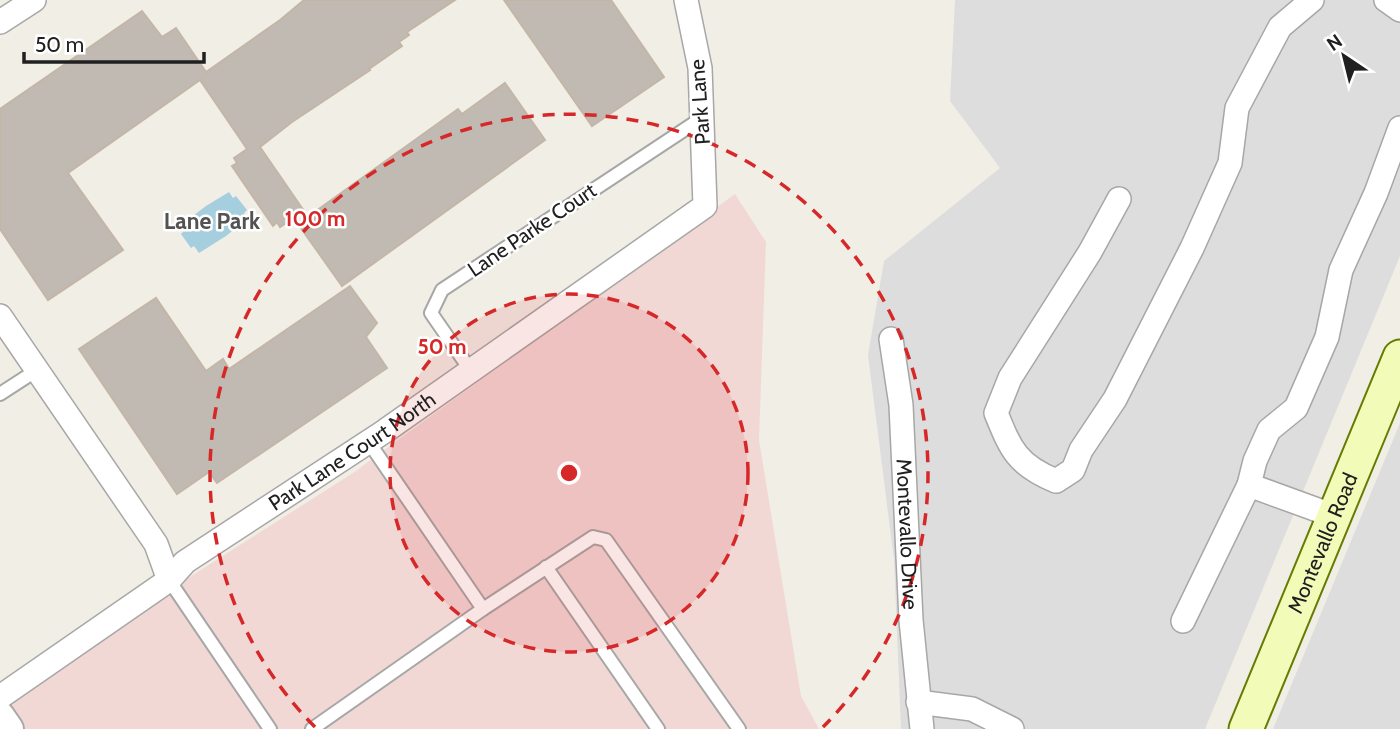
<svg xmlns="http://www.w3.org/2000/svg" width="1400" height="729" font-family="Cabin,sans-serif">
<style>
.residential{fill:#dedddd}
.commercial{fill:#f2d8d5}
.water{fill:#a5cedf}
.building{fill:#c1bab2;stroke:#c3b6a7;stroke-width:2}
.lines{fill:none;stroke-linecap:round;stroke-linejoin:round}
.service-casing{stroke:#a7a7a7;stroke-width:16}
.minor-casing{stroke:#a7a7a7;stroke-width:26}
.tertiary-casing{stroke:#a7a7a7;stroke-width:32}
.secondary-casing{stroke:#657c02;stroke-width:37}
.service{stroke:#fff;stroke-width:12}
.minor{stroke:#fff;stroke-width:23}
.tertiary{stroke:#fff;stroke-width:28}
.secondary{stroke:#f3fbb9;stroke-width:33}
.ring{fill:none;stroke:#d62828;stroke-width:3.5;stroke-dasharray:12 9}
.labels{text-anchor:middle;stroke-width:5;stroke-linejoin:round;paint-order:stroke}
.street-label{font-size:21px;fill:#202020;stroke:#fff}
.neighbourhood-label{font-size:23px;font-weight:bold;fill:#535353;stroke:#fff}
.centre{fill:#d62828;stroke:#fff;stroke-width:3.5}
.ring-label{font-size:21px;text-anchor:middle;font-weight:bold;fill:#d62828;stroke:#fff;stroke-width:5;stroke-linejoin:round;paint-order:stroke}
</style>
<rect width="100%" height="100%" fill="#f1eee6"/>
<!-- residential -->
<g class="residential">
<path d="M 955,0 L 1400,0 L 1400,256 L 1205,729 L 901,729 L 894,560 L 868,355 L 884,261 L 1000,168 L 950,101 Z"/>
<path d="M 1400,423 L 1400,729 L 1273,729 Z"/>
</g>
<!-- commercial -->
<path class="commercial" d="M 735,194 L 766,242 L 759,440 L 801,696 L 819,729 L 8,729 L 0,698 L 353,473 Z"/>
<!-- water -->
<path class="water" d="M 229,192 L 233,198 L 236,196 L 247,210 L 244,213 L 247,219 L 226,236 L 199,253 L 194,246 L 191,248 L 181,234 L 184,231 L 181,225 L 206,206 Z"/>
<!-- building -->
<g class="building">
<path d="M 304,0 L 455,0 L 407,32 L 409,35 L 399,42 L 402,46 L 369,69 L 370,70 L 292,122 L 260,147 L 304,211 L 280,227 L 277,222 L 273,226 L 232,166 L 237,163 L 234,158 L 247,149 L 200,80 L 68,173 L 123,250 L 48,300 L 0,229 L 0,109 L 142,11 L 162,37 L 176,28 L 206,72 L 280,20 Z"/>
<path d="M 504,0 L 611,0 L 664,77 L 592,126 Z"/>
<path d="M 505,83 L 545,140 L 342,286 L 298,224 L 458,109 L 462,114 Z"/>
<path d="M 350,286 L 377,323 L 366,337 L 387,368 L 217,483 L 209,472 L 177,494 L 79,349 L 156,298 L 206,371 L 223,359 L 229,369 Z"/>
</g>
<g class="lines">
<!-- service casing -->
<g class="service-casing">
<g id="service">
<path d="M 471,371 L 431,313 L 442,290 L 702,118"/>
<path d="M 0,394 L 37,370"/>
<path d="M 368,441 L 483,609"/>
<path d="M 546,567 L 658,729"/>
<path d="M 169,580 L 270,729"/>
<path d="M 312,729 L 483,609 L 593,537 L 606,540 L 739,729"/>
</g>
</g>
<!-- minor casing -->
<g class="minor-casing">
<g id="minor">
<path d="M 1386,0 L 1400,10"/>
<path d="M 0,22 L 34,0"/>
<path d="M 1119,199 L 1090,252 L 1010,378 L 996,413 C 1011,450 1017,465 1056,481 L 1073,470 L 1081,450 L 1115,399 L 1192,248 L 1230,163 L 1237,108 L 1280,27 L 1312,0"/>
<path d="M 0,316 L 156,544 L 169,580"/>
<path id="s1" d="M 891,339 L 901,405 L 911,620 L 922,729"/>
<path d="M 1249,485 L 1255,461 L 1269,430 L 1296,408 L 1327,337 L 1341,270 L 1376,193 L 1400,128"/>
<path d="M 1183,621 L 1249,485 L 1334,516"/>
<path id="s2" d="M 0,697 L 169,580 L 185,562 L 385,431 L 705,206 L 700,68 L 686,0"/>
<path d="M 918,702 L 972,709 L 1012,729"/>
</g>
</g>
<!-- tertiary casing -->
<g class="tertiary-casing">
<path id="tertiary" d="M 0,716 L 9,729"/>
</g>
<!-- secondary casing -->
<g class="secondary-casing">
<g id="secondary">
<path id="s3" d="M 1246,729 L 1400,357"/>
</g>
</g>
<!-- service -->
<use href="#service" class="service"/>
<!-- minor -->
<use href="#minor" class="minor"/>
<!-- tertiary -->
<use href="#tertiary" class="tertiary"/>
<!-- secondary -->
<use href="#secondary" class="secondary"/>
</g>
<!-- distance rings -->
<circle cx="569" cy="473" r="179" fill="#d62828" fill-opacity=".12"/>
<g class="ring">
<circle cx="569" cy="473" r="179"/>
<path d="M315 727A359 359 0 1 1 823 727"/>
</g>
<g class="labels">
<!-- street labels -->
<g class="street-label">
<text transform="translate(700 102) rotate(-94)" y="7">Park Lane</text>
<text transform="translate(532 230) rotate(-34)" y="7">Lane Parke Court</text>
<text dy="7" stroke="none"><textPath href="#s2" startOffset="430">Park Lane Court North</textPath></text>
<text dy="7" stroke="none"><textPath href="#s1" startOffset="196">Montevallo Drive</textPath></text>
<text dy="7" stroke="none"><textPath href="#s3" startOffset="201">Montevallo Road</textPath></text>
</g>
<!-- neighbourhood labels -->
<g class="neighbourhood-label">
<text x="212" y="229">Lane Park</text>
</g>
</g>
<circle cx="569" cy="473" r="10" class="centre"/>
<g class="ring-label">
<text x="315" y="226">100 m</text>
<text x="442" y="354">50 m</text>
</g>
<!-- north arrow -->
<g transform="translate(1344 56) rotate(325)" stroke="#ffffff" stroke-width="5" paint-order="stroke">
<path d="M0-5L12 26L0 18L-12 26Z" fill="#202020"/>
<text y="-10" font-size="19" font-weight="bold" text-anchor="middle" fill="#202020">N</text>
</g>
<!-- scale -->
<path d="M24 52v10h180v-10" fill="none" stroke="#202020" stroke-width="3.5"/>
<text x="35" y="52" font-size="21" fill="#202020" stroke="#ffffff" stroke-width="5" paint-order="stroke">50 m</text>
</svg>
